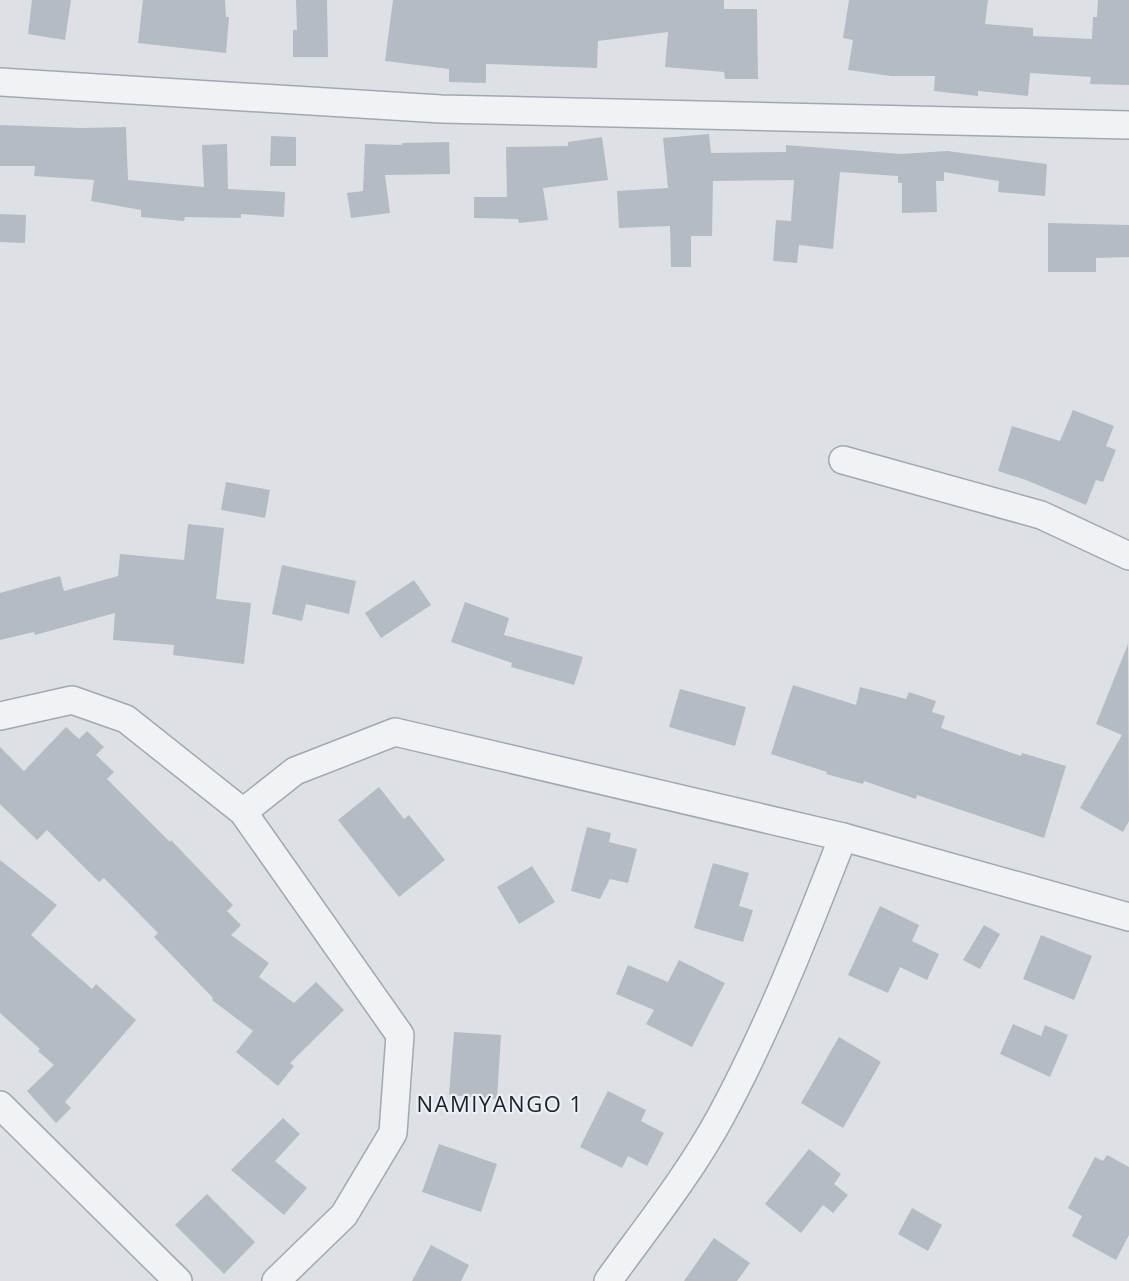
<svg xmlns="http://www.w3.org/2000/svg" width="1129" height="1281" font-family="'Open Sans',sans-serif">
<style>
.building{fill:#b5bbc3}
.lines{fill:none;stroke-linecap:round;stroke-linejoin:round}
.minor-casing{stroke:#a3a8b0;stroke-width:30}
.minor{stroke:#f0f2f5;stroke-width:27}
.labels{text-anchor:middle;stroke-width:4.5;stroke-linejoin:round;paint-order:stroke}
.quarter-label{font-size:22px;letter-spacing:1.5px;fill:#1a212d;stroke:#ecf0f4}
</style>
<rect width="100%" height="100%" fill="#dde1e6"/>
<!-- building -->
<g class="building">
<path d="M 32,0 L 71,0 L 65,40 L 28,34 Z"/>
<path d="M 143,0 L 225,0 L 226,17 L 229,17 L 226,53 L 138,43 Z"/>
<path d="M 296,0 L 327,0 L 328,57 L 293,57 L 293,30 L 297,30 Z"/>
<path d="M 393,0 L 724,0 L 724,9 L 757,9 L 758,79 L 725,79 L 724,72 L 665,67 L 668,32 L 598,41 L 597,68 L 486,64 L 486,83 L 449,82 L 449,69 L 385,61 Z"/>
<path d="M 849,0 L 988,0 L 985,24 L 1033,28 L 1033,36 L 1092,39 L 1093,17 L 1097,17 L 1098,0 L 1129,0 L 1129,85 L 1090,84 L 1091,77 L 1030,73 L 1028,96 L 978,91 L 978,96 L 934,91 L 935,76 L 891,76 L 848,70 L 853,40 L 843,38 Z"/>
<path d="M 0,125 L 81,128 L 126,127 L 128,180 L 204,187 L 202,145 L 227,144 L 228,189 L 285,192 L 284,217 L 241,214 L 241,218 L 185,217 L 184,221 L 141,217 L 141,210 L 91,201 L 94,180 L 34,176 L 35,166 L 0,166 Z"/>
<path d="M 709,134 L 711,153 L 786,152 L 786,145 L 901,154 L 947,151 L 1047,164 L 1045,196 L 998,192 L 999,181 L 944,172 L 944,181 L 936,181 L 937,212 L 902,213 L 902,183 L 898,183 L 898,176 L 840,172 L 833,249 L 799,245 L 797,263 L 773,261 L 776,220 L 791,221 L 794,180 L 713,181 L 712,236 L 691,236 L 691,267 L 671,267 L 670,226 L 619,228 L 617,191 L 668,188 L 663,138 Z"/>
<path d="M 271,136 L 296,137 L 296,166 L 270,166 Z"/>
<path d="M 602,137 L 608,180 L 543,188 L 548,220 L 519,223 L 518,219 L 474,218 L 474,197 L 507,197 L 506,147 L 568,146 L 568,142 Z"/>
<path d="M 449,142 L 450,174 L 385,175 L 390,213 L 351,218 L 347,193 L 363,191 L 365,144 L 402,145 L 402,143 Z"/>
<path d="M 0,214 L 26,215 L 25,243 L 0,242 Z"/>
<path d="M 1048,223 L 1129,225 L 1129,257 L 1096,258 L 1096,272 L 1048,272 Z"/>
<path d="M 1073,410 L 1114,426 L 1106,446 L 1116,450 L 1103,482 L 1096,480 L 1086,505 L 1026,480 L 998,471 L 1012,426 L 1060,441 Z"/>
<path d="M 226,482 L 270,490 L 265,518 L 221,510 Z"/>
<path d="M 188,524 L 224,528 L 216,599 L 251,603 L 244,664 L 173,655 L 174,645 L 113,640 L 115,613 L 35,635 L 34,632 L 0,640 L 0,593 L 60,576 L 64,591 L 118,576 L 120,554 L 184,560 Z"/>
<path d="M 282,565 L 356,581 L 349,614 L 306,604 L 302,621 L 272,614 Z"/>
<path d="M 414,580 L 431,605 L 381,638 L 365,613 Z"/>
<path d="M 465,602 L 509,618 L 504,635 L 583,657 L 574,685 L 511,667 L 512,663 L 451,642 Z"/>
<path d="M 1128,644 L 1129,821 L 1123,832 L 1080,808 L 1122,735 L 1096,724 Z"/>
<path d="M 793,685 L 856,705 L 860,687 L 906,699 L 909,692 L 936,701 L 932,712 L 945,716 L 941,728 L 1021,756 L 1022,753 L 1066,766 L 1044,838 L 917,795 L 916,799 L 864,781 L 863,784 L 826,774 L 827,772 L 771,754 Z"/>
<path d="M 680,689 L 746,707 L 735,746 L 669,727 Z"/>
<path d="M 66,727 L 79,739 L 87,731 L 104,747 L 96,755 L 114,772 L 107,779 L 170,842 L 171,840 L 233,905 L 227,911 L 241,925 L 231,935 L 269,963 L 259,977 L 294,1003 L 316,982 L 344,1010 L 290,1063 L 294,1066 L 278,1086 L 236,1052 L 253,1031 L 212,1000 L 213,998 L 154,937 L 158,933 L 104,878 L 99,882 L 47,830 L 37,840 L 0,804 L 0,747 L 24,771 Z"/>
<path d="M 379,787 L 404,819 L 409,815 L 445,860 L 399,897 L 338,820 Z"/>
<path d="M 587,827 L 611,833 L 609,842 L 637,849 L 628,883 L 610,879 L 600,899 L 571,891 Z"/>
<path d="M 0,860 L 57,905 L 31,935 L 92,989 L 96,984 L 136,1020 L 65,1102 L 71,1108 L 56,1123 L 27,1091 L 54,1065 L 38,1051 L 40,1049 L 0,1013 Z"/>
<path d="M 713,863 L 749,873 L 739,906 L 753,910 L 743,942 L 694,928 Z"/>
<path d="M 532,866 L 555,902 L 519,924 L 497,887 Z"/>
<path d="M 880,906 L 919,925 L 912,941 L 939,954 L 927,980 L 900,967 L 888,993 L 848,975 Z"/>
<path d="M 984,925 L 1000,934 L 980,969 L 963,960 Z"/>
<path d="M 1041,935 L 1092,956 L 1074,1000 L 1023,979 Z"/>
<path d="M 679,960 L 725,983 L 692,1047 L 646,1024 L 654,1010 L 616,994 L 628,965 L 668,982 Z"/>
<path d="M 1013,1024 L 1041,1036 L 1045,1025 L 1068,1035 L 1050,1077 L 1000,1054 Z"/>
<path d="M 454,1032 L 501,1035 L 497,1099 L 449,1095 Z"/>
<path d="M 839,1037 L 881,1062 L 843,1128 L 801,1103 Z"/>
<path d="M 608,1091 L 646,1110 L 641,1121 L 664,1133 L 647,1166 L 628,1156 L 622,1168 L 580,1147 Z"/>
<path d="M 283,1118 L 300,1134 L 275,1161 L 307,1188 L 284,1215 L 231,1170 Z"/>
<path d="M 439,1144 L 497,1164 L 481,1212 L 422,1192 Z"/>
<path d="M 809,1149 L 841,1174 L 834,1184 L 848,1195 L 833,1213 L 823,1205 L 801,1233 L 765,1204 Z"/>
<path d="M 1107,1155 L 1129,1167 L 1129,1235 L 1116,1260 L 1072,1236 L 1082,1216 L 1068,1208 L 1095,1157 L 1103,1161 Z"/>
<path d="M 207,1194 L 255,1242 L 224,1274 L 175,1225 Z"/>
<path d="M 912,1208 L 942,1225 L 928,1251 L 898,1234 Z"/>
<path d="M 714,1238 L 750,1263 L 737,1281 L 684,1281 Z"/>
<path d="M 431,1245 L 469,1265 L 461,1281 L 412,1281 Z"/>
</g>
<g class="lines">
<!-- minor casing -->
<g class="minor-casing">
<g id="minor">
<path d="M 0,82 L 441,109 L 1129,125"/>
<path d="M 843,460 L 1041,515 L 1129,556"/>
<path d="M 0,716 L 72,700 L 126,719 L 243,812 L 400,1035 L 393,1133 L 344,1215 L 276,1281"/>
<path d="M 243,812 L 295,771 L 395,732 L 843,837 L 1129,917"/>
<path d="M 0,1105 L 178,1281"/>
<path d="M 608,1281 C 647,1227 689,1175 721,1116 C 769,1027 806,932 843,837"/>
</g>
</g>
<!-- minor -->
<use href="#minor" class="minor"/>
</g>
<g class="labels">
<!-- quarter labels -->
<g class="quarter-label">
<text x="500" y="1112">NAMIYANGO 1</text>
</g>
</g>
</svg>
